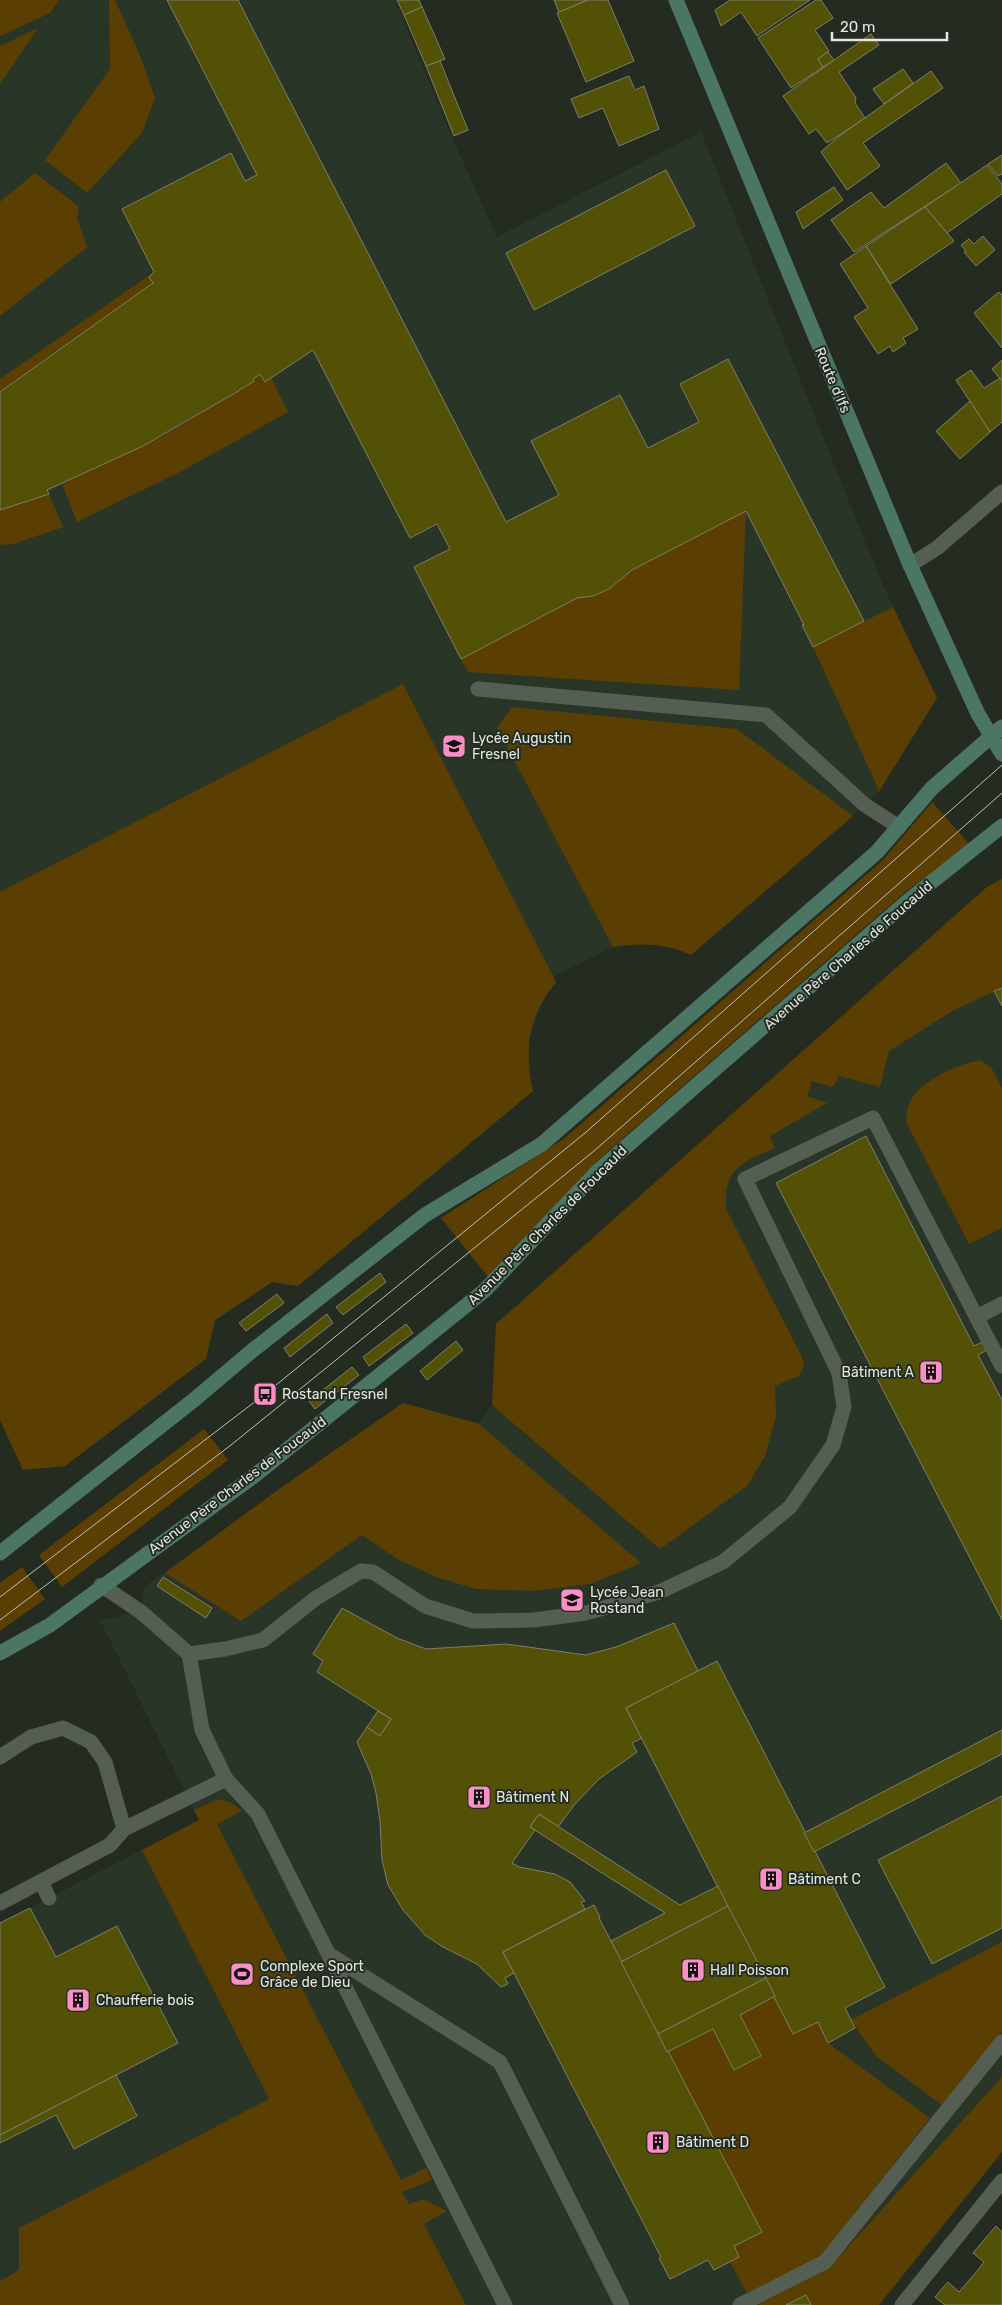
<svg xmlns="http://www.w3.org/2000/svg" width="1002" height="2305" font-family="Rubik,sans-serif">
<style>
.built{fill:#293526}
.green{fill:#5b3f02}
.building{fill:#525106;stroke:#7d7e6f}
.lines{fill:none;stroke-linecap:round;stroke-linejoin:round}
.lane{stroke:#555e53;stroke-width:15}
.street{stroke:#555e53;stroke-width:15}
.secondary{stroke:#4b7664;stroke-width:15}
.tram{stroke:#bbc1b9;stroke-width:1}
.labels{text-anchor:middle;stroke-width:4;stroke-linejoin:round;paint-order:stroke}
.street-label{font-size:14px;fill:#e2e8e1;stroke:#242c22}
.poi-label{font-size:14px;fill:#e2e8e1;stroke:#242c22;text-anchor:start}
</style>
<rect width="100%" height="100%" fill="#242c22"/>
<!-- built -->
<g class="built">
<path d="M 0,0 L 395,0 L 452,137 L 497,237 L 701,132 L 881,581 L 937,698 L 878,793 L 691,955 L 672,947 L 654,944 L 637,943 L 613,947 L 554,976 L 556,982 L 541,1004 L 528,1043 L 528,1070 L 533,1091 L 432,1176 L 298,1286 L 272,1282 L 215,1320 L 206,1359 L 65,1466 L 23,1470 L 0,1420 Z"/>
<path d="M 1002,879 L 1002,2152 L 879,2305 L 450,2305 L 194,1810 L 100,1620 L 141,1612 L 144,1587 L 282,1487 L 403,1403 L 479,1423 L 492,1405 L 496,1324 L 987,887 Z"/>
<path d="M 142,1850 L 269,2099 L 19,2228 L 19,2271 L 0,2281 L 0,1923 Z"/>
</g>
<!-- green -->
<g class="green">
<path d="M 0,0 L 59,0 L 50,13 L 0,36 Z"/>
<path d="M 109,0 L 115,0 L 139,53 L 155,98 L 142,133 L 87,193 L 45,160 L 110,69 Z"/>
<path d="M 38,28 L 0,84 L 0,46 Z"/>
<path d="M 35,173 L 79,207 L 77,218 L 87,247 L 0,316 L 0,202 Z"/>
<path d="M 154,272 L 153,283 L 0,392 L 0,379 Z"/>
<path d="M 260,374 L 265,382 L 271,377 L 288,412 L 182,471 L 77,522 L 62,484 L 163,436 L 254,381 L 253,379 Z"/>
<path d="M 49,494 L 63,527 L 13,544 L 0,545 L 0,510 Z"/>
<path d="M 746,511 L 739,690 L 468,672 L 461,659 L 577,598 L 593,596 L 609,589 L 632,570 Z"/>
<path d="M 893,607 L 937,698 L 878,793 L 877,786 L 813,647 Z"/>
<path d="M 403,684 L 556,982 C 528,1017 524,1048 533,1091 L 298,1286 L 272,1282 L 215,1320 L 206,1359 L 65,1466 L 23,1470 L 0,1420 L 0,892 Z"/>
<path d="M 512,707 L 737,729 L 853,816 L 691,955 C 665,943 641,943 613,947 L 497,728 Z"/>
<path d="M 932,802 L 970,845 L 904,893 L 597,1161 L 489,1278 L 441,1218 L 565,1138 L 883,860 Z"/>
<path d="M 1002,879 L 1002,988 L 954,1010 L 889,1051 L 880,1087 L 839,1076 L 833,1087 L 812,1081 L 807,1096 L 827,1103 L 770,1136 L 775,1148 C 741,1163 724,1168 726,1209 L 802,1357 L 804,1367 L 799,1376 L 775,1386 L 776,1417 L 765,1456 L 747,1486 L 660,1549 L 492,1405 L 496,1324 L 987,887 Z"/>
<path d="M 980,1060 L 991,1067 L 1002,1088 L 1002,1228 L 969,1244 L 906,1122 C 907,1116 907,1108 910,1102 C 920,1081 958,1064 980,1060 Z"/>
<path d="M 403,1403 L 479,1424 L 641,1563 L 590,1584 L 534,1591 L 476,1589 L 439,1578 L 397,1559 L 362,1535 L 241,1621 L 165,1573 L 282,1487 Z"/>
<path d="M 204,1429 L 228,1460 L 62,1587 L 39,1555 Z"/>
<path d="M 22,1567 L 45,1599 L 0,1631 L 0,1583 Z"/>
<path d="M 218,1799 L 232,1803 L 242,1811 L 217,1824 L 401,2180 L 426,2168 L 432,2180 L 402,2192 L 409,2204 L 423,2199 L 447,2211 L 424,2224 L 466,2305 L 0,2305 L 0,2281 L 19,2270 L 19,2228 L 269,2099 L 142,1850 L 199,1820 L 194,1810 Z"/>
<path d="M 1002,1942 L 1002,2032 L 942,2105 L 876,2056 L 851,2020 Z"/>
<path d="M 775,1996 L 793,2034 L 818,2022 L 828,2043 L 930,2118 L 819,2258 L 747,2293 L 730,2262 L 739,2257 L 734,2246 L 762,2232 L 667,2052 L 713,2029 L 734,2070 L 761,2056 L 740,2015 Z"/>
<path d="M 1002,2077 L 1002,2152 L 879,2305 L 758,2305 L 829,2268 Z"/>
</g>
<!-- building -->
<g class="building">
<path d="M 167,0 L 238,0 L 506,522 L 559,495 L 531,441 L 620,395 L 648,448 L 699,422 L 680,384 L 728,359 L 864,621 L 813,647 L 802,625 L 804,625 L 746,511 L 632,570 L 609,589 L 593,596 L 577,598 L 461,659 L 414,567 L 450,549 L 437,524 L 410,538 L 313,350 L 265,382 L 260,374 L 253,379 L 254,381 L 235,393 L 143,446 L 47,490 L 49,494 L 0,510 L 0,392 L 153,283 L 149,277 L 154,272 L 122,209 L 231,153 L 245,181 L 257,175 Z"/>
<path d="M 397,0 L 419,0 L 422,7 L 404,15 Z"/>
<path d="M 554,0 L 588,0 L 559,12 Z"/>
<path d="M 588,0 L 608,0 L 634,61 L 586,82 L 557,13 Z"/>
<path d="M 730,0 L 810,0 L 757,36 L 741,12 L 721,26 L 715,10 Z"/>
<path d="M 816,0 L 821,0 L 833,18 L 815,30 L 829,51 L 818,59 L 823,67 L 791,88 L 758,38 Z"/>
<path d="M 422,7 L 445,59 L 426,66 L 404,15 Z"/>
<path d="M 871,34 L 879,45 L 839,72 L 856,98 L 855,103 L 865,118 L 827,143 L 816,129 L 809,134 L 783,96 Z"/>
<path d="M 828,52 L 834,60 L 823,67 L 818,59 Z"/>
<path d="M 440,61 L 468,130 L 454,136 L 426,66 Z"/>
<path d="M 903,69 L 913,83 L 884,104 L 873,89 Z"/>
<path d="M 931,71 L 943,88 L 863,143 L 880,166 L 847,190 L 821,152 L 838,137 Z"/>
<path d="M 629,76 L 635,90 L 644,86 L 659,129 L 619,146 L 603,108 L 579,118 L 571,99 Z"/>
<path d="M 1002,155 L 1002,174 L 998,176 L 988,164 Z"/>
<path d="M 946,163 L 961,183 L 854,252 L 831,220 L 871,192 L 884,208 Z"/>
<path d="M 987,165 L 1002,184 L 1002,194 L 947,233 L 925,207 Z"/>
<path d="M 666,170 L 695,226 L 534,310 L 506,253 Z"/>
<path d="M 834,187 L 843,200 L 803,229 L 796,212 Z"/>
<path d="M 925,207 L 954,241 L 891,284 L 866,246 Z"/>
<path d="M 983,236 L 995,250 L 976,266 L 964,252 L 966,251 L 961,245 L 969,239 L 974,244 Z"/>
<path d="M 866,246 L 918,329 L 903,338 L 906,343 L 893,352 L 890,346 L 878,354 L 854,317 L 868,308 L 840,264 Z"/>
<path d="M 999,292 L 1002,295 L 1002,348 L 974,313 Z"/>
<path d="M 1002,360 L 1002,381 L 992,369 Z"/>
<path d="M 971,370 L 984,388 L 1000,378 L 1002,381 L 1002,422 L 990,432 L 956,380 Z"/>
<path d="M 970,401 L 990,432 L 960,459 L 936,431 Z"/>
<path d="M 1002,988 L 1002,1006 L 994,991 Z"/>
<path d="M 866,1136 L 974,1346 L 982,1342 L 987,1350 L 978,1355 L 1002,1400 L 1002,1620 L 776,1183 Z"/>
<path d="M 380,1273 L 386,1282 L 343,1315 L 336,1307 Z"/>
<path d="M 277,1294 L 284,1303 L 246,1331 L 239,1323 Z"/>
<path d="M 327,1314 L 333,1323 L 290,1357 L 284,1348 Z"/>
<path d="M 406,1324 L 413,1333 L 369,1366 L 363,1357 Z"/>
<path d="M 456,1341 L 463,1350 L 427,1380 L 420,1371 Z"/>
<path d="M 352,1367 L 359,1375 L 315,1409 L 309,1401 Z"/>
<path d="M 163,1577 L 212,1608 L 206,1618 L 157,1586 Z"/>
<path d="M 342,1608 L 397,1638 L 426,1649 L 506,1644 L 586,1655 L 616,1647 L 674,1623 L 698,1671 L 626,1708 L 642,1738 L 632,1743 L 637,1752 L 599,1779 L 575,1804 L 558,1827 L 539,1814 L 530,1827 L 535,1830 L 512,1863 L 519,1867 L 555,1874 L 570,1882 L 585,1901 L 581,1902 L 585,1909 L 503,1952 L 514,1973 L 505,1978 L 508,1984 L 501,1987 L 477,1964 L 443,1947 L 425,1935 L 403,1910 L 388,1885 L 382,1860 L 380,1821 L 376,1793 L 371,1774 L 357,1742 L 367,1727 L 380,1736 L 391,1719 L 317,1672 L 323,1661 L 313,1654 Z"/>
<path d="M 717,1661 L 885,1987 L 845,2008 L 855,2028 L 828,2043 L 818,2022 L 793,2034 L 626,1708 Z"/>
<path d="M 378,1711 L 391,1719 L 380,1736 L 367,1727 Z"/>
<path d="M 1002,1730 L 1002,1754 L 814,1852 L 804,1833 Z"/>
<path d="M 1002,1796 L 1002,1928 L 932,1964 L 878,1860 Z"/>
<path d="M 539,1814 L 680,1905 L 718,1886 L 728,1906 L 621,1962 L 611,1941 L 665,1913 L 530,1827 Z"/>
<path d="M 594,1905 L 600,1917 L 599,1918 L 762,2232 L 734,2246 L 739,2257 L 714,2270 L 708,2260 L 670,2279 L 659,2258 L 661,2257 L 503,1952 Z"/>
<path d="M 728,1906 L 766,1978 L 658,2034 L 621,1962 Z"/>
<path d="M 30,1908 L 56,1957 L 117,1926 L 178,2043 L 0,2135 L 0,1923 Z"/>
<path d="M 766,1978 L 775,1996 L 740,2015 L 761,2056 L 734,2070 L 713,2029 L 667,2052 L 658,2034 Z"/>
<path d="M 116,2075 L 137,2116 L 74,2149 L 56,2115 L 0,2143 L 0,2135 Z"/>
<path d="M 996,2226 L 1002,2232 L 1002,2305 L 945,2305 L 935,2297 L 948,2282 L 959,2292 L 978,2270 L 984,2262 L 973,2253 Z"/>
<path d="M 806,2295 L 811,2305 L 786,2305 Z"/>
</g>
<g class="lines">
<!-- lane -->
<g class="lane">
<path d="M 478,689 L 766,715 L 865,805 L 899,827"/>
<path d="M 977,1317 L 1002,1304"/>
<path d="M 101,1585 L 141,1612 L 189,1654 L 202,1730 L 226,1779 L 258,1814 L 505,2305"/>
<path d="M 189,1654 L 225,1649 L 263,1640 L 316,1598 L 361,1571 L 373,1572 L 425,1606 L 473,1621 L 534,1620 L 586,1613 L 659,1592 L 723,1562 L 790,1507 L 833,1445 L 844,1407 L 839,1373 L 745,1179 L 873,1118 L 1002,1366"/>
<path d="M 0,1757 L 31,1737 L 63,1728 L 91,1742 L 105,1762 L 124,1829"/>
<path d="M 41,1882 L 49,1898"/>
<path d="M 0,1903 L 110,1845 L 124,1829 L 226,1779"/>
<path d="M 330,1955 L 500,2062 L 622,2305"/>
<path d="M 740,2305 L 825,2262 L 1002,2042"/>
<path d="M 902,2305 L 1002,2181"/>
</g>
<!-- street -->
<path class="street" d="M 910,565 L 937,548 L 1002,492"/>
<!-- secondary -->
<g class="secondary">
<path d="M 676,0 L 910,565 L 978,714 L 1002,754"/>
<path d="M 0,1553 L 195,1399 L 253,1350 L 425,1215 L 542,1144 L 877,852 L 932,788 L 1002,727"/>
<path d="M 0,1653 L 50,1625 L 254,1476 L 453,1316 L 484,1291 L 598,1171 L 909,900 L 1002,826"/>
</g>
<!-- tram -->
<g class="tram">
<path d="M 0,1597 L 265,1394 L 585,1133 L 1002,765"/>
<path d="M 0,1620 L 231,1445 L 594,1151 L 1002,793"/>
</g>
</g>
<!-- icons -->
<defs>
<g id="school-square" transform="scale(1.25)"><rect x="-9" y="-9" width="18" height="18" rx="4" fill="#fa8fc6" stroke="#242c22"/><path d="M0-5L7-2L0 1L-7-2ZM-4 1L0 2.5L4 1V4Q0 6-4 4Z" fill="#111"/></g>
<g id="building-square" transform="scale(1.25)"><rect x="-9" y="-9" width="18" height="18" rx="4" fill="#fa8fc6" stroke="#242c22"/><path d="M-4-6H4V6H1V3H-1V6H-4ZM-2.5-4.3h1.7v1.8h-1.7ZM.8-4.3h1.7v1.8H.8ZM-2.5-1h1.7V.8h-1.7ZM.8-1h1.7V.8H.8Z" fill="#111"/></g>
<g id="bus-square" transform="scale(1.25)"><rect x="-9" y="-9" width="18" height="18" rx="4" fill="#fa8fc6" stroke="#242c22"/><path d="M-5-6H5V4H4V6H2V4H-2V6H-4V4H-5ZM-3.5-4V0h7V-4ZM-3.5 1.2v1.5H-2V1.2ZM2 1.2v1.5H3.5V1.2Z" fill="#111"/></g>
<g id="stadium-square" transform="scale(1.25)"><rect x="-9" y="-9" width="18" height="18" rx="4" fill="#fa8fc6" stroke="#242c22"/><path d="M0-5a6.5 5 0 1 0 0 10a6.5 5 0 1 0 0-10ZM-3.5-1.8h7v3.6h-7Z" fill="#111"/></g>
</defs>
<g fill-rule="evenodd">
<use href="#school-square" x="454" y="746"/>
<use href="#building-square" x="931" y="1372"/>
<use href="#bus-square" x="265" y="1394"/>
<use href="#school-square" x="572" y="1600"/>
<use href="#building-square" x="479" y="1797"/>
<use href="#building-square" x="771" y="1879"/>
<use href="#building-square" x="693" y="1970"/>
<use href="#stadium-square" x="242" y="1974"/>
<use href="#building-square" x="78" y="2000"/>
<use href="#building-square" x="658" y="2142"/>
</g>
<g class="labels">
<!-- street labels -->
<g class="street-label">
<text transform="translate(833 380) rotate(67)" y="5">Route d'Ifs</text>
<text transform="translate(848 955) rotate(-41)" y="5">Avenue Père Charles de Foucauld</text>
<text transform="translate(547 1225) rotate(-45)" y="5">Avenue Père Charles de Foucauld</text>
<text transform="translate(237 1485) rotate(-37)" y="5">Avenue Père Charles de Foucauld</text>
</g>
<!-- poi labels -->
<g class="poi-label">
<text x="472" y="743">Lycée Augustin<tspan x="472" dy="16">Fresnel</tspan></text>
<text x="914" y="1377" text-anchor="end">Bâtiment A</text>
<text x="282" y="1399">Rostand Fresnel</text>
<text x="590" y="1597">Lycée Jean<tspan x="590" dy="16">Rostand</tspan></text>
<text x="496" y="1802">Bâtiment N</text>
<text x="788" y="1884">Bâtiment C</text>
<text x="260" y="1971">Complexe Sport<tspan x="260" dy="16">Grâce de Dieu</tspan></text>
<text x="710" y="1975">Hall Poisson</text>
<text x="96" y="2005">Chaufferie bois</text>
<text x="676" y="2147">Bâtiment D</text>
</g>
</g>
<!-- scale -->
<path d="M832 32v8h115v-8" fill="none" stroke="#e2e8e1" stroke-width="2.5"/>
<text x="840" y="32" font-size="15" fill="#e2e8e1" stroke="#242c22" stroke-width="4" paint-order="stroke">20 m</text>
</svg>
